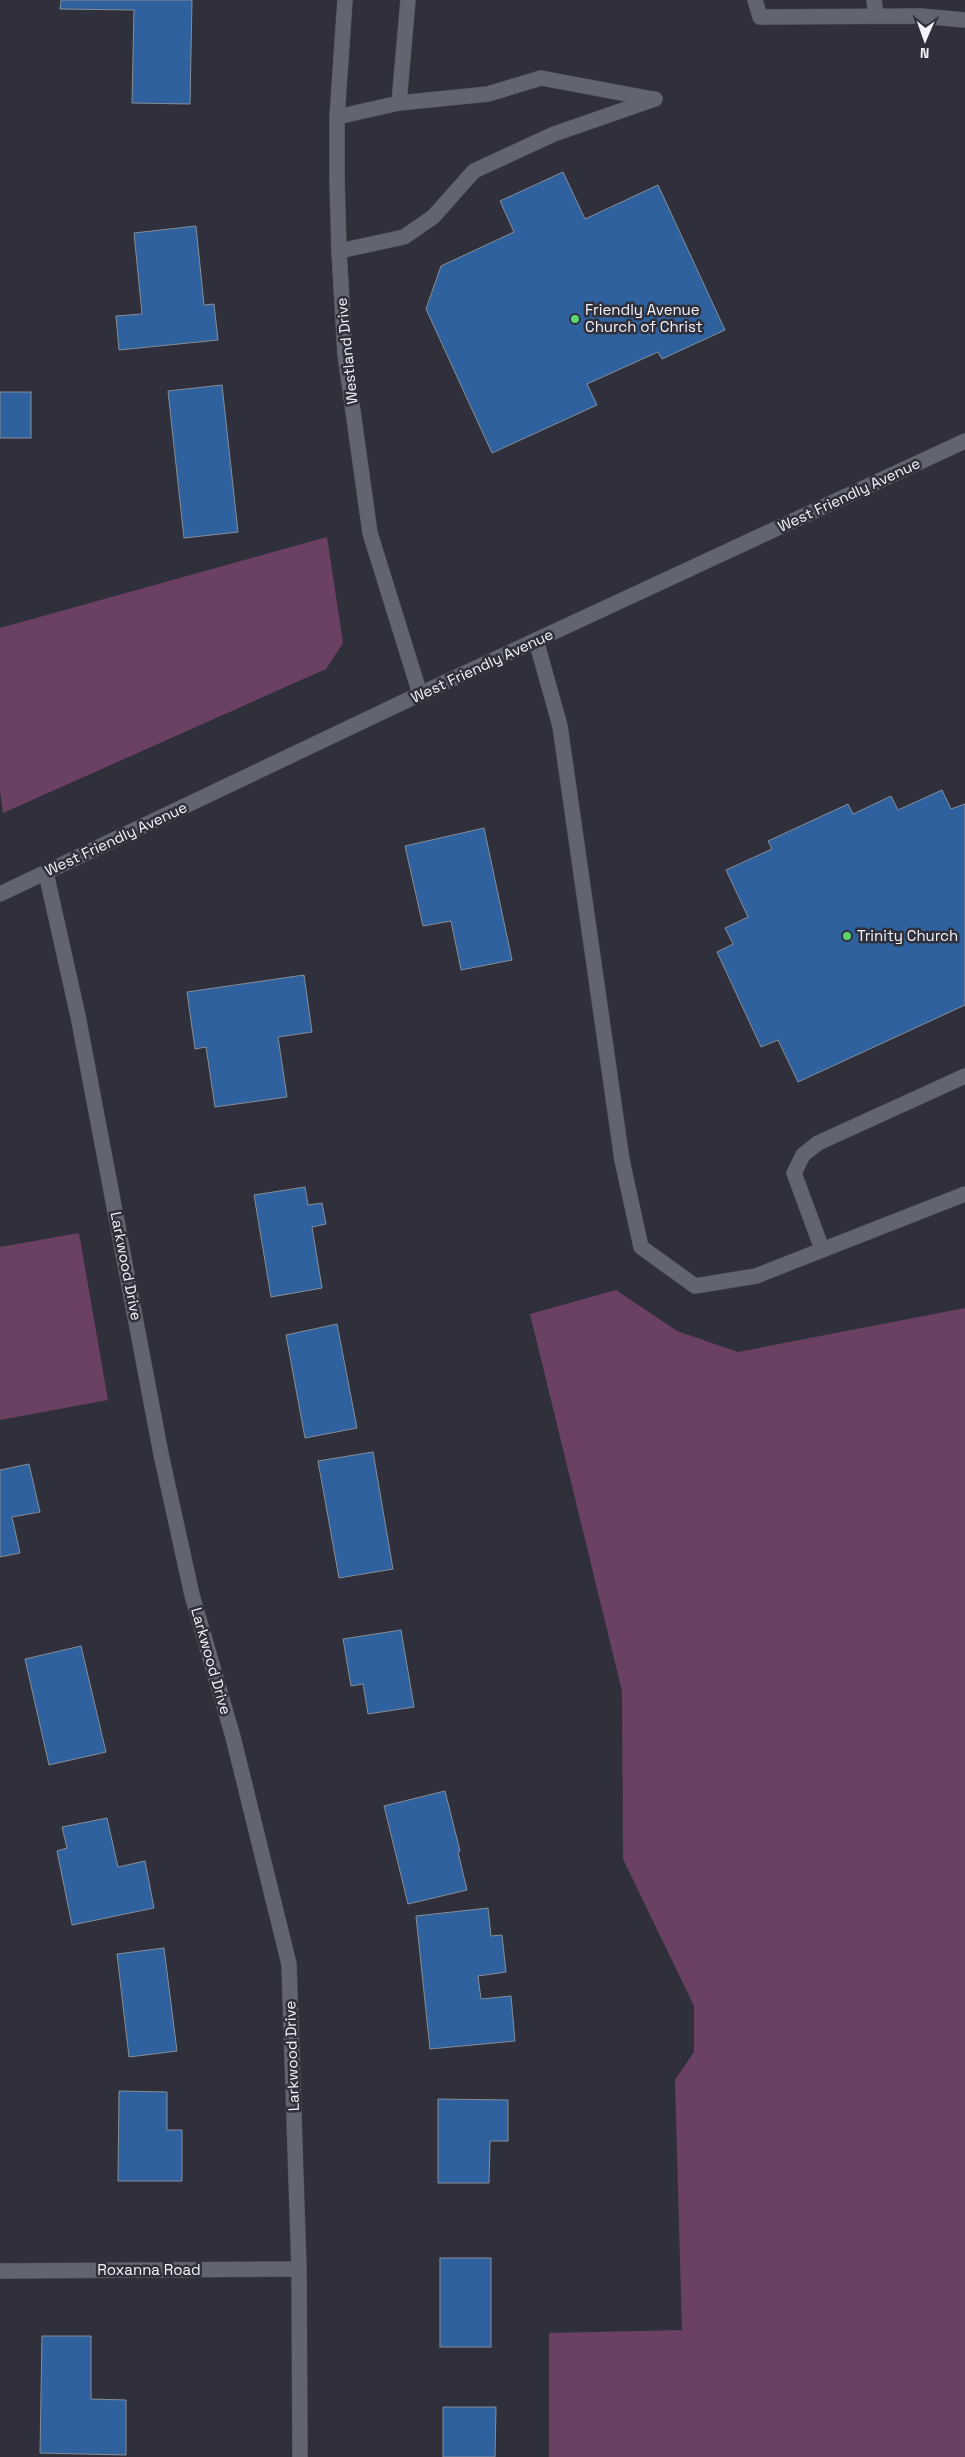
<svg xmlns="http://www.w3.org/2000/svg" width="965" height="2457" font-family="'Space Grotesk',sans-serif">
<style>
.green{fill:#6b4163}
.building{fill:#2e619d;stroke:#858e9a}
.lines{fill:none;stroke-linecap:round;stroke-linejoin:round}
.lane-casing{stroke:#4c4d56;stroke-width:16}
.street-casing{stroke:#4c4d56;stroke-width:16}
.secondary-casing{stroke:#4c4d56;stroke-width:16}
.lane{stroke:#636471;stroke-width:15}
.street{stroke:#636471;stroke-width:15}
.secondary{stroke:#636471;stroke-width:15}
.poi-dot{fill:#5ad56f;stroke:#2f303b;stroke-width:2}
.labels{text-anchor:middle;stroke-width:5;stroke-linejoin:round;paint-order:stroke}
.poi-label{font-size:15px;fill:#f2f3fb;stroke:#2f303b;text-anchor:start}
.street-label{font-size:15px;fill:#f2f3fb;stroke:#2f303b}
</style>
<rect width="100%" height="100%" fill="#2f303b"/>
<!-- green -->
<g class="green">
<path d="M 327,537 L 343,643 L 326,669 L 3,813 L 0,790 L 0,628 Z"/>
<path d="M 79,1233 L 108,1400 L 0,1420 L 0,1247 Z"/>
<path d="M 616,1290 L 677,1331 L 738,1352 L 965,1308 L 965,2457 L 549,2457 L 549,2333 L 682,2330 L 675,2080 L 694,2052 L 694,2006 L 623,1859 L 622,1691 L 530,1314 Z"/>
</g>
<!-- building -->
<g class="building">
<path d="M 61,0 L 192,0 L 190,104 L 132,103 L 134,10 L 60,9 Z"/>
<path d="M 563,172 L 585,219 L 658,185 L 725,330 L 662,359 L 658,352 L 587,384 L 597,405 L 492,453 L 426,309 L 441,266 L 514,232 L 500,201 Z"/>
<path d="M 196,226 L 204,305 L 214,304 L 218,340 L 119,350 L 116,316 L 142,314 L 134,233 Z"/>
<path d="M 222,385 L 238,532 L 184,538 L 168,391 Z"/>
<rect x="0" y="392" width="31" height="46"/>
<path d="M 942,790 L 951,809 L 965,804 L 965,1005 L 798,1082 L 778,1040 L 761,1047 L 717,952 L 733,944 L 725,928 L 748,917 L 726,870 L 772,849 L 768,841 L 848,804 L 853,814 L 891,796 L 898,810 Z"/>
<path d="M 484,828 L 512,960 L 461,970 L 451,921 L 423,926 L 405,846 Z"/>
<path d="M 304,975 L 312,1032 L 278,1037 L 287,1097 L 215,1107 L 206,1047 L 195,1049 L 187,992 Z"/>
<path d="M 305,1187 L 308,1205 L 322,1203 L 326,1224 L 312,1227 L 322,1288 L 271,1297 L 254,1195 Z"/>
<path d="M 337,1324 L 357,1428 L 305,1438 L 286,1335 Z"/>
<path d="M 373,1452 L 393,1569 L 339,1578 L 318,1461 Z"/>
<path d="M 29,1464 L 40,1512 L 12,1517 L 20,1553 L 0,1557 L 0,1470 Z"/>
<path d="M 401,1630 L 414,1707 L 368,1714 L 363,1684 L 351,1686 L 343,1639 Z"/>
<path d="M 81,1646 L 106,1752 L 49,1765 L 25,1659 Z"/>
<path d="M 445,1791 L 460,1851 L 458,1852 L 467,1890 L 408,1904 L 384,1806 Z"/>
<path d="M 107,1818 L 118,1867 L 145,1861 L 154,1908 L 72,1925 L 57,1851 L 67,1848 L 62,1827 Z"/>
<path d="M 488,1908 L 491,1936 L 502,1935 L 506,1972 L 478,1976 L 481,1999 L 511,1996 L 515,2041 L 430,2049 L 416,1916 Z"/>
<path d="M 164,1948 L 177,2051 L 129,2057 L 117,1954 Z"/>
<path d="M 119,2091 L 167,2092 L 167,2130 L 182,2130 L 182,2181 L 118,2181 Z"/>
<path d="M 438,2099 L 508,2100 L 508,2141 L 490,2141 L 489,2183 L 438,2183 Z"/>
<rect x="440" y="2258" width="51" height="89"/>
<path d="M 42,2336 L 91,2336 L 91,2399 L 126,2400 L 126,2455 L 40,2453 Z"/>
<path d="M 443,2407 L 496,2407 L 495,2457 L 443,2457 Z"/>
</g>
<g class="lines">
<!-- lane casing -->
<g class="lane-casing">
<g id="lane">
<path d="M 755,0 L 760,17 L 921,16 L 965,20"/>
<path d="M 874,0 L 876,16"/>
<path d="M 399,103 L 488,94 L 541,78 L 653,99"/>
<path d="M 337,117 L 399,103 L 408,0"/>
<path d="M 339,251 L 404,237 L 433,217 L 474,171 L 554,134 L 655,99"/>
<path d="M 822,1249 L 794,1173 L 803,1155 L 818,1143 L 965,1076"/>
</g>
</g>
<!-- street casing -->
<g class="street-casing">
<g id="street">
<path d="M 345,0 L 337,117 L 337,179 L 339,251 L 345,354 L 370,533 L 420,694"/>
<path d="M 536,640 L 560,726 L 622,1160 L 641,1247 L 695,1286 L 756,1276 L 965,1194"/>
<path d="M 46,873 L 78,1016 L 161,1454 L 192,1595 L 233,1737 L 289,1964 L 299,2269 L 300,2457"/>
<path d="M 0,2271 L 299,2269"/>
</g>
</g>
<!-- secondary casing -->
<g class="secondary-casing">
<path id="secondary" d="M 0,894 L 420,694 L 965,441"/>
</g>
<!-- lane -->
<use href="#lane" class="lane"/>
<!-- street -->
<use href="#street" class="street"/>
<!-- secondary -->
<use href="#secondary" class="secondary"/>
</g>
<!-- markers -->
<g class="poi-dot">
<circle cx="575" cy="319" r="5"/>
<circle cx="847" cy="936" r="5"/>
</g>
<g class="labels">
<!-- poi labels -->
<g class="poi-label">
<text x="585" y="315">Friendly Avenue<tspan x="585" dy="17">Church of Christ</tspan></text>
<text x="857" y="941">Trinity Church</text>
</g>
<!-- street labels -->
<g class="street-label">
<text transform="translate(347 351) rotate(-96)" y="5">Westland Drive</text>
<text transform="translate(849 495) rotate(-25)" y="5">West Friendly Avenue</text>
<text transform="translate(482 666) rotate(-25)" y="5">West Friendly Avenue</text>
<text transform="translate(116 839) rotate(-25)" y="5">West Friendly Avenue</text>
<text transform="translate(126 1266) rotate(79)" y="5">Larkwood Drive</text>
<text transform="translate(211 1661) rotate(74)" y="5">Larkwood Drive</text>
<text transform="translate(292 2056) rotate(-92)" y="5">Larkwood Drive</text>
<text x="149" y="2275">Roxanna Road</text>
</g>
</g>
<!-- north arrow -->
<g transform="translate(925 40) rotate(182)" stroke="#2f303b" stroke-width="4" paint-order="stroke">
<path d="M0-4L9 19L0 12L-9 19Z" fill="#f2f3fb"/>
<text y="-8" font-size="14" font-weight="bold" text-anchor="middle" fill="#f2f3fb">N</text>
</g>
</svg>
